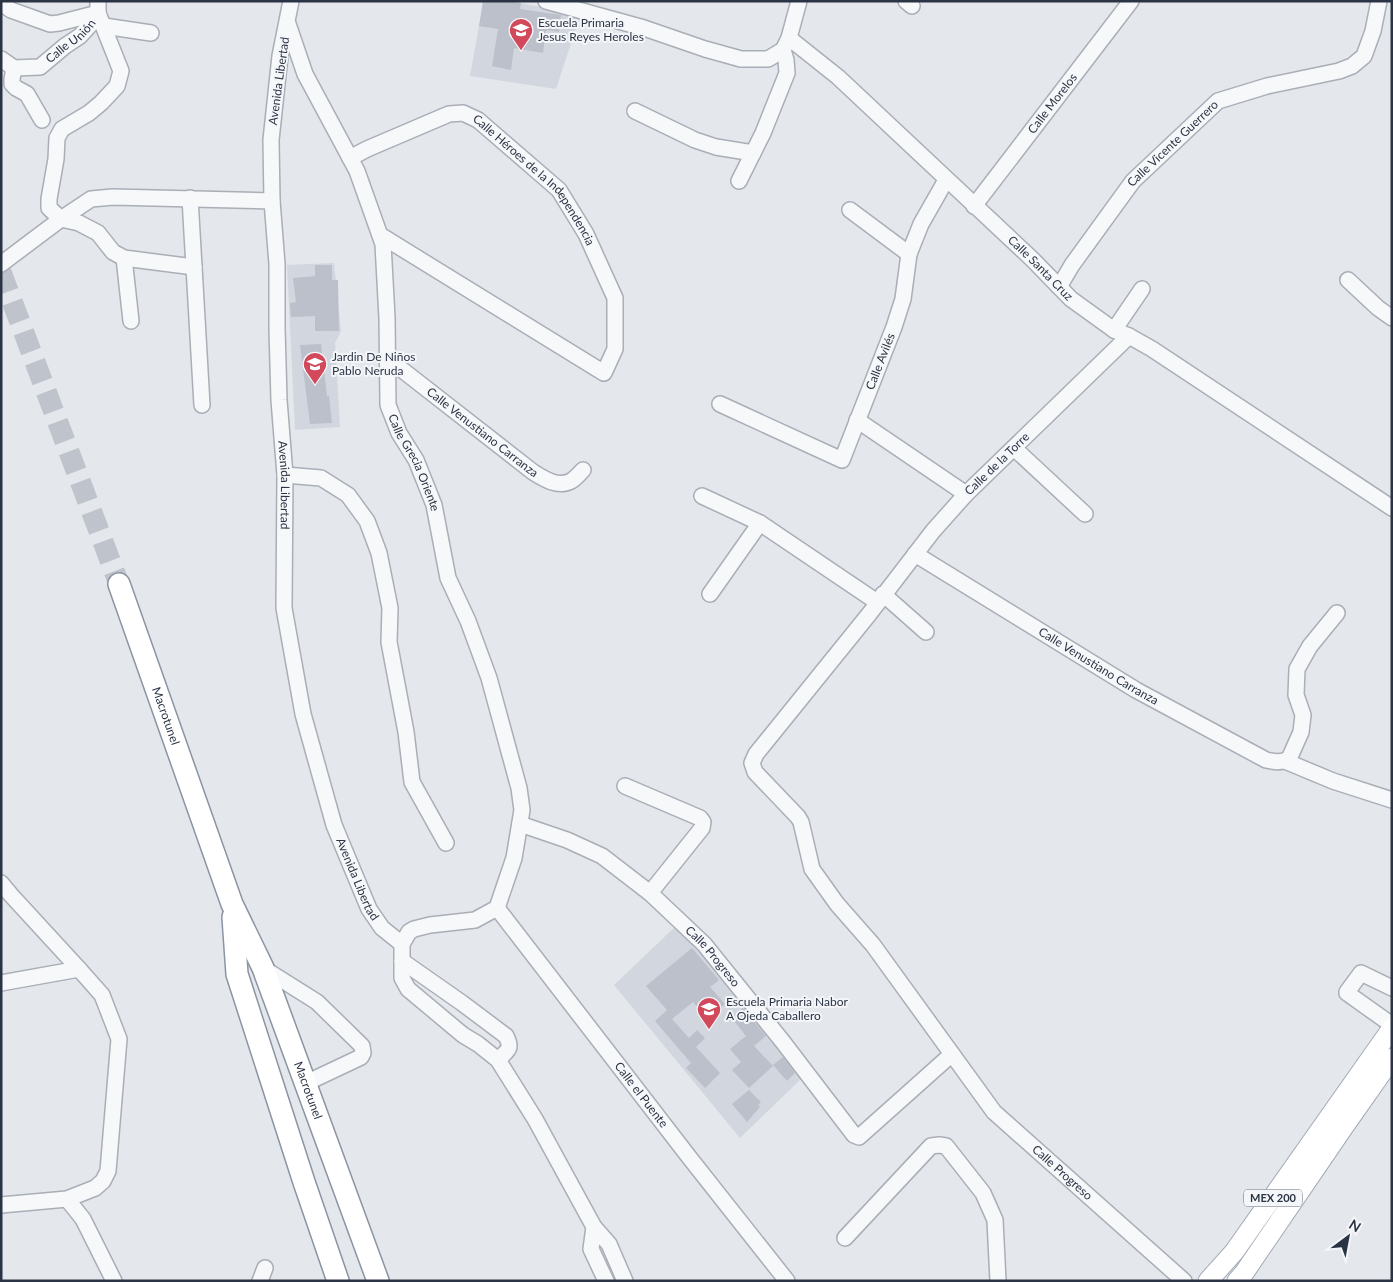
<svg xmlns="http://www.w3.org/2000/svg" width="1393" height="1282" font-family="Lato,sans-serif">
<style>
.built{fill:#d2d6de}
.building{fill:#bbc0ca}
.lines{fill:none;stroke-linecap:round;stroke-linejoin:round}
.highway-tunnel{stroke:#bfc3cb;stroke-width:21;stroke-dasharray:21 11;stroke-linecap:butt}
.minor-casing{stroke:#a9aeb7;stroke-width:18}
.major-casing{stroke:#a3abb8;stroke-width:21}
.highway-casing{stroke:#8b94a3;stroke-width:24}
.minor{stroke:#f7f8fa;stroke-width:15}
.major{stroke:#fff;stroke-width:19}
.highway{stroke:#fff;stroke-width:21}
.labels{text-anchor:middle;stroke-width:4;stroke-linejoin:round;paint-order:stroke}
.shield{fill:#f4f6f9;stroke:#676e7b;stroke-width:1}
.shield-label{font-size:11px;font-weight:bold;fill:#2b3445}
.poi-label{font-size:12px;fill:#2b3445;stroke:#f4f6f9;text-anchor:start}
.street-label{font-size:12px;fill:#2b3445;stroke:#f4f6f9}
</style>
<rect width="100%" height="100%" fill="#e4e7ec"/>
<!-- built -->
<g class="built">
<path d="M 509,1 L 547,8 L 580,16 L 556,89 L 470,76 L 479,26 Z"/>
<path d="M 334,263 L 341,331 L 335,343 L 340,427 L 295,430 L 287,265 Z"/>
<path d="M 677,925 L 804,1076 L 740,1138 L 614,985 Z"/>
</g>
<!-- building -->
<g class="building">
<path d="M 483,1 L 509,1 L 521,3 L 520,9 L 561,15 L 559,32 L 546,30 L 543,53 L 514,48 L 511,70 L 492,66 L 498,29 L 479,26 Z"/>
<path d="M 315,265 L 332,265 L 332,280 L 338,280 L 339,331 L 315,331 L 315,316 L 291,317 L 290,303 L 296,302 L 293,278 L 315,276 Z"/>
<path d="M 321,344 L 327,396 L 329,396 L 332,423 L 310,424 L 300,345 Z"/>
<path d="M 692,948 L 719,980 L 710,987 L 725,1004 L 708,1019 L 693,1002 L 672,1019 L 689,1038 L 697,1030 L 705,1038 L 696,1047 L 720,1073 L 705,1088 L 686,1068 L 691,1063 L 655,1021 L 667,1010 L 646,986 Z"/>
<path d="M 743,1008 L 766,1036 L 754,1046 L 773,1066 L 749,1088 L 732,1070 L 741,1062 L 730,1049 L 746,1036 L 731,1017 Z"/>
<path d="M 783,1057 L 795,1073 L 787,1081 L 773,1065 Z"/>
<path d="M 749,1090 L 761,1102 L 758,1105 L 760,1107 L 747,1122 L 732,1104 Z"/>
</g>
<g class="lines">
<!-- highway-tunnel -->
<path class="highway-tunnel" d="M 1,272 L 119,584"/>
<!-- minor casing -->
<g class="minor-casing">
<g id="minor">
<path d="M 98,1 L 98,13 L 121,71 L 117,86 L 101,103 L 89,113 L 62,129 L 57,138 L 56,159 L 49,199 L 49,208 L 61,219 L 79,223 L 98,233 L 113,252 L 124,258 L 194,267"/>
<path id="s1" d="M 291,1 L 280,56 L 271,140 L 272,201 L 277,264 L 277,329 L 279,400 L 285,475 L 284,608 L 303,714 L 334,825 L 369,909 L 382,928 L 402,944"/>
<path d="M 546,1 L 644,28 L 705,49 L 741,59 L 768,59 L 783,50 L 789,38 L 799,1"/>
<path d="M 906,1 L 912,6"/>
<path d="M 1,3 L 11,10 L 50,24 L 59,23 L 98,13"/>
<path id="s2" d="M 288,24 L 305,74 L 357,171 L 383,244 L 387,318 L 388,405 L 399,433 L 416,460 L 434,505 L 448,578 L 468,621 L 489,678 L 519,788 L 522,810 L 514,858 L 497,908"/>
<path d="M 104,26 L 151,33"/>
<path id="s3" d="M 789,38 L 838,77 L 1032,259 L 1071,299 L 1114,330 L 1129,336 L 1152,349 L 1392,508"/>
<path id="s4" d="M 1,59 L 14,68 L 40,67 L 65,46 L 80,36 L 90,25 L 98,13"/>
<path d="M 14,68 L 12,79 L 12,84 L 16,88 L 27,94 L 42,120"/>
<path d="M 635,111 L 695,140 L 716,147 L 753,153"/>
<path id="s5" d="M 350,158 L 367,149 L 449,114 L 463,113 L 478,120 L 559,190 L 586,234 L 615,298 L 615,349 L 604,373 L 380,235"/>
<path d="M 739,181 L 763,133 L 787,73 L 786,60 L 783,50"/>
<path d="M 190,198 L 202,405"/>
<path id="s6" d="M 974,206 L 1131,1"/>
<path d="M 850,210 L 909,254"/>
<path d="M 124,258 L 131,321"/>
<path d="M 1,264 L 61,219 L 91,199 L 113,197 L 272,201"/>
<path d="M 1348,280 L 1378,308 L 1392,318"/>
<path id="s7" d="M 1059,287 L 1072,265 L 1133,181 L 1218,101 L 1267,86 L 1339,71 L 1352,66 L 1364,56 L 1373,31 L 1379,1"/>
<path d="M 1114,330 L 1142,289"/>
<path id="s8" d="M 1129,336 L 966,494 L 933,531 L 870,613 L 756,754 L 752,763 L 755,772 L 798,817 L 801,822 L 812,869 L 837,904 L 873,945 L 994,1112 L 1184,1281"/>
<path id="s9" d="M 387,358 L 533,472 C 544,479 558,488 571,481 C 576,478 580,473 583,470"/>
<path id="s10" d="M 720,404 L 842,460 L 894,327 L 903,299 L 909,254 L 921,224 L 946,180"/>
<path d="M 857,420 L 966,494"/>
<path d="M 1014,448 L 1085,514"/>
<path d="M 285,475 L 321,478 L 348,495 L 367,521 L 379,553 L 390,608 L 389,642 L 406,732 L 412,782 L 446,843"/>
<path d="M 702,496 L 760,523 L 877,602"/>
<path id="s11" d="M 915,554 L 1136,690 L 1266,760 C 1275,762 1281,763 1289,759 L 1301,732 L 1303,715 L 1296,695 L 1297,669 L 1310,646 L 1337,613"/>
<path d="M 710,594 L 760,523"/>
<path d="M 883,594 L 926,632"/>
<path d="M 1285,761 L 1333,781 L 1392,800"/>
<path d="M 625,786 L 700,818 L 703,822 L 702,828 L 650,893"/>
<path id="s12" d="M 520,824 L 567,840 L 602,856 L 650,893 L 704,944 L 783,1042 L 854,1135 L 859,1137 L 952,1054"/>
<path d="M 1,883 L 11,895 L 79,969 L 102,995 L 119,1039 L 108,1171 L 103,1181 L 95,1188 L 67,1199 L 1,1205"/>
<path d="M 497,908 L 475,920 L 430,925 L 414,929 L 409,932 L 402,944 L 402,978 L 408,989 L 463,1035 L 478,1044 L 498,1060 L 535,1119 L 594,1227 L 609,1244 L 625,1281"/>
<path id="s13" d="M 497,908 L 689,1157 L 787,1281"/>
<path d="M 402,961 L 462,1003 L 506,1036 C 513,1050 507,1050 498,1060"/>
<path d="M 263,968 L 317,1002 L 362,1046 L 363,1053 L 361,1057 L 306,1083"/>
<path d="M 1,983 L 79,969"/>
<path d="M 1392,988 L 1361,973 L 1347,992 L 1347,993 L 1392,1025"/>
<path d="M 67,1199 L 83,1219 L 114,1281"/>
<path d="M 594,1227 L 591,1249 L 606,1281"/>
<path d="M 845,1238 L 931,1146 L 939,1145 L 946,1146 L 983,1193 L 995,1220 L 998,1281"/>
<path d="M 260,1281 L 265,1268"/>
</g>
</g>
<!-- major casing -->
<g class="major-casing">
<g id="major">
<path d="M 1208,1281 L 1234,1252 L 1392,1028"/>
<path d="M 1237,1281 L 1244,1273 L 1343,1128 L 1392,1058"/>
</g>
</g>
<!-- highway casing -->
<g class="highway-casing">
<g id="highway">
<path id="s14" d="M 119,584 L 232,904 L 263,968 L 378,1281"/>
<path d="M 233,917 L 237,974 L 304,1182 L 338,1281"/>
</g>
</g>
<!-- minor -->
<use href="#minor" class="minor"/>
<!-- major -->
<use href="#major" class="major"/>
<!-- highway -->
<use href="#highway" class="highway"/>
</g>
<!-- icons -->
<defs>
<g id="school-pin" transform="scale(1.25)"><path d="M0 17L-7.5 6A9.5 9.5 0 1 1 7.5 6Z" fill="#d1495b" stroke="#f4f6f9"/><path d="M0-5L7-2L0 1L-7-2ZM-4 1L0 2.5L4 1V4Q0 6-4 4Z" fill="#fff"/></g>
</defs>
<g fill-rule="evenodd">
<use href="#school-pin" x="521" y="30"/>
<use href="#school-pin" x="315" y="364"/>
<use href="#school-pin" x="709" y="1009"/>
</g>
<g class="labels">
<!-- shield labels -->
<rect class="shield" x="1244" y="1189.5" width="58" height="17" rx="4"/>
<g class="shield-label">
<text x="1273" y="1202">MEX 200</text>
</g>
<!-- poi labels -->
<g class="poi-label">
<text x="538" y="27">Escuela Primaria<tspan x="538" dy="14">Jesus Reyes Heroles</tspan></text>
<text x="332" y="361">Jardin De Niños<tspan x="332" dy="14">Pablo Neruda</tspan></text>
<text x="726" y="1006">Escuela Primaria Nabor<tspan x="726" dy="14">A Ojeda Caballero</tspan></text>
</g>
<!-- street labels -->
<g class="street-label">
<text dy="4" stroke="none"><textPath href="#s4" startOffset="82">Calle Unión</textPath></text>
<text transform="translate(279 81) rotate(-82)" y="4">Avenida Libertad</text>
<text dy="4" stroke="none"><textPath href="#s6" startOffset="129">Calle Morelos</textPath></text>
<text dy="4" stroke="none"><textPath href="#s7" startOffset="184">Calle Vicente Guerrero</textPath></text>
<text dy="4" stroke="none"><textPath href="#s5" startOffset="222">Calle Héroes de la Independencia</textPath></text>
<text dy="4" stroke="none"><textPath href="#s3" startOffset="341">Calle Santa Cruz</textPath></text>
<text dy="4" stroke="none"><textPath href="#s10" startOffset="240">Calle Avilés</textPath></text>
<text dy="4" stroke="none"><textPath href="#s9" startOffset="121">Calle Venustiano Carranza</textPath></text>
<text dy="4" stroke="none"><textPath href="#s2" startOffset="465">Calle Grecia Oriente</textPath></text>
<text transform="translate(997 464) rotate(-44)" y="4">Calle de la Torre</text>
<text dy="4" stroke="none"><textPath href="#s1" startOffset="486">Avenida Libertad</textPath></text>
<text dy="4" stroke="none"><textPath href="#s11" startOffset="215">Calle Venustiano Carranza</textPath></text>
<text dy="4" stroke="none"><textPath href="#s14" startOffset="140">Macrotunel</textPath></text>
<text dy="4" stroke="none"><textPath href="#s1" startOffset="891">Avenida Libertad</textPath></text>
<text dy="4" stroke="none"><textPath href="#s12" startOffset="238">Calle Progreso</textPath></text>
<text dy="4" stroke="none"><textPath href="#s14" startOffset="541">Macrotunel</textPath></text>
<text dy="4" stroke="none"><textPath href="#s13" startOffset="236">Calle el Puente</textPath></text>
<text dy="4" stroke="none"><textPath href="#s8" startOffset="1092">Calle Progreso</textPath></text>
</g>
</g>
<!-- border -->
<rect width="1393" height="1282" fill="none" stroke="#2b3445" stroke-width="5"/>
<!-- north arrow -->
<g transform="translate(1348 1237) rotate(32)" stroke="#f4f6f9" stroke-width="4" paint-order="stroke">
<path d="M0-4L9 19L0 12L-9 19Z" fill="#2b3445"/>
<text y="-8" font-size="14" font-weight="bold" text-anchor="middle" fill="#2b3445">N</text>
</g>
</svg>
